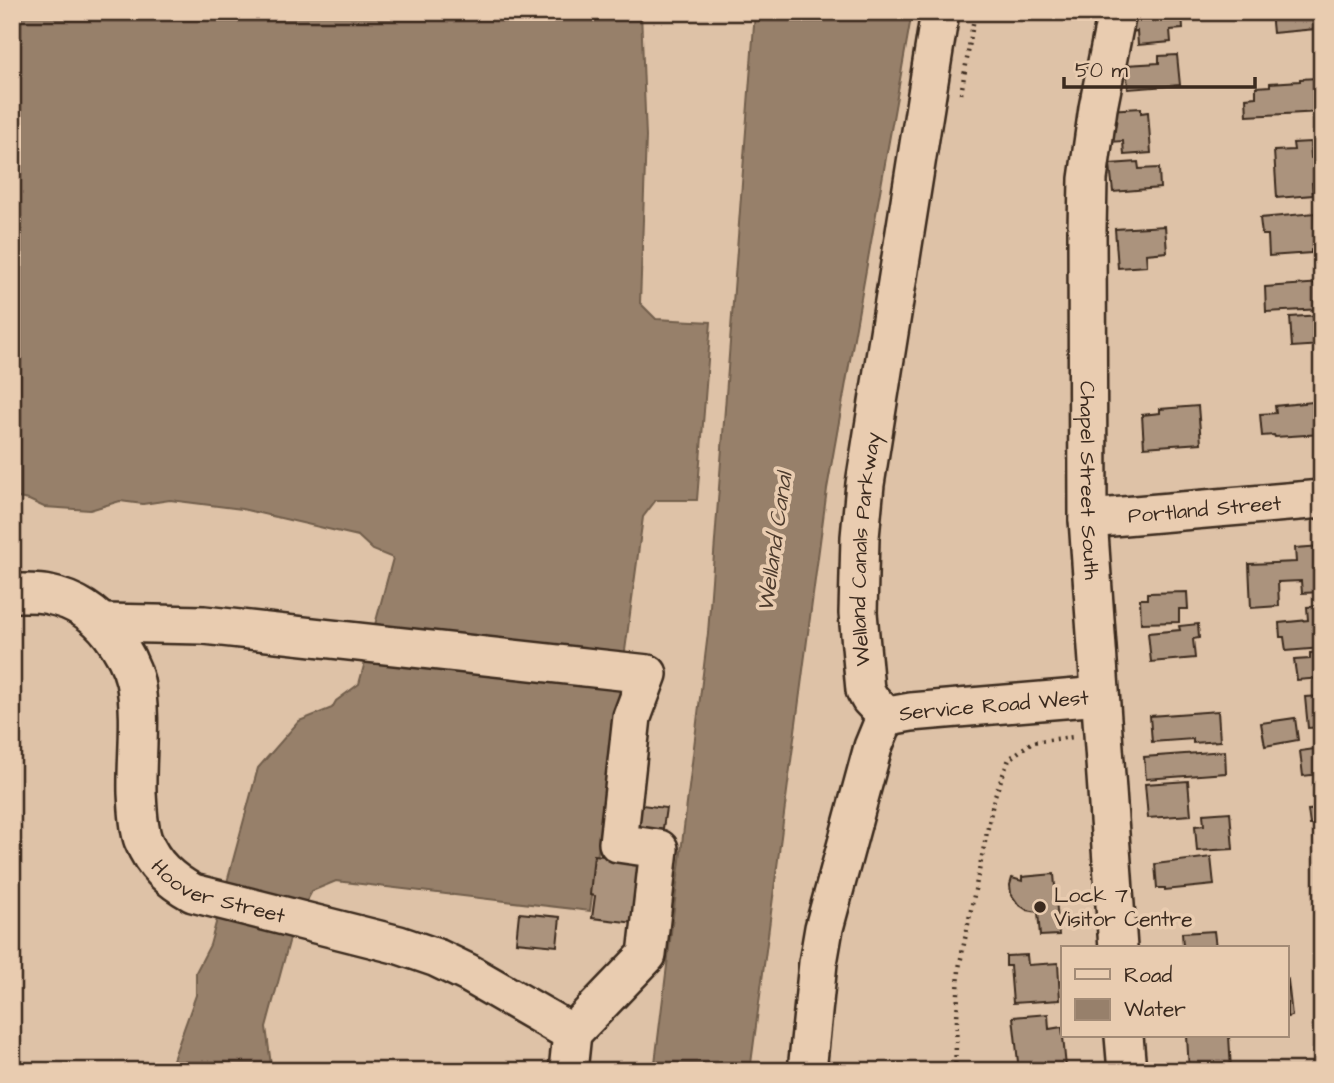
<svg xmlns="http://www.w3.org/2000/svg" width="1334" height="1083" font-family="'Architects Daughter',sans-serif">
<style>
.water{fill:#97806b;stroke:#725e4c;stroke-width:2}
.building{fill:#ab937d;stroke:#3b2a1e;stroke-width:2}
.lines{fill:none;stroke-linecap:round;stroke-linejoin:round}
.minor-casing{stroke:#3b2a1e;stroke-width:42}
.path{stroke:#3b2a1e;stroke-width:4.5;stroke-dasharray:2 5;stroke-linecap:butt}
.minor{stroke:#e9ccb0;stroke-width:37}
.poi-dot{fill:#3b2a1e;stroke:#e9ccb0;stroke-width:2.5}
.labels{text-anchor:middle;stroke-width:7;stroke-linejoin:round;paint-order:stroke}
.street-label{font-size:21px;fill:#3b2a1e;stroke:#e9ccb0}
.poi-label{font-size:21px;fill:#3b2a1e;stroke:#e9ccb0;text-anchor:start}
.water-label{font-size:23px;font-style:italic;fill:#4d3b2d;stroke:#e9ccb0}
</style>
<rect width="100%" height="100%" fill="#dec2a7"/>
<filter id="ink" filterUnits="userSpaceOnUse"><feTurbulence type="fractalNoise" baseFrequency=".0143" numOctaves="2"/><feDisplacementMap in="SourceGraphic" scale="14" xChannelSelector="R" yChannelSelector="G"/><feConvolveMatrix kernelMatrix="1 2 1 2 8 2 1 2 1" color-interpolation-filters="sRGB"/></filter>
<g filter="url(#ink)">
<!-- water -->
<g class="water">
<path d="M 12,12 L 641,12 L 646,137 L 640,303 L 656,319 L 711,322 L 697,500 L 656,500 L 643,517 L 590,911 L 336,881 L 312,891 L 293,927 L 266,1027 L 271,1065 L 269,1071 L 169,1071 L 196,995 L 196,972 L 210,945 L 258,768 L 299,721 L 332,708 L 336,701 L 359,684 L 393,558 L 373,550 L 358,536 L 242,509 L 170,500 L 143,504 L 120,501 L 90,510 L 44,507 L 29,500 L 12,497 Z"/>
<path d="M 755,12 L 912,12 L 827,489 L 750,1071 L 654,1071 L 708,633 Z"/>
</g>
<!-- building -->
<g class="building">
<path d="M 1137,12 L 1182,12 L 1183,29 L 1170,30 L 1171,42 L 1138,45 L 1137,31 L 1131,32 L 1130,22 L 1138,19 Z"/>
<path d="M 1271,12 L 1313,12 L 1315,29 L 1273,33 Z"/>
<path d="M 1177,55 L 1180,85 L 1128,89 L 1126,65 L 1159,63 L 1159,56 Z"/>
<path d="M 1317,78 L 1320,112 L 1247,116 L 1246,98 L 1256,97 L 1256,87 L 1270,86 L 1270,83 L 1300,81 L 1300,79 Z"/>
<path d="M 1141,108 L 1141,113 L 1148,112 L 1151,153 L 1124,155 L 1123,141 L 1110,142 L 1107,110 Z"/>
<path d="M 1310,142 L 1311,158 L 1320,157 L 1322,182 L 1312,183 L 1313,195 L 1277,198 L 1274,151 L 1294,150 L 1293,143 Z"/>
<path d="M 1138,162 L 1139,169 L 1159,168 L 1160,188 L 1113,192 L 1110,164 Z"/>
<path d="M 1315,213 L 1318,249 L 1311,250 L 1311,253 L 1269,256 L 1268,235 L 1262,235 L 1260,218 Z"/>
<path d="M 1165,226 L 1167,252 L 1146,254 L 1147,266 L 1118,268 L 1115,229 Z"/>
<path d="M 1322,283 L 1322,309 L 1266,312 L 1265,287 Z"/>
<path d="M 1322,315 L 1322,345 L 1292,347 L 1290,317 Z"/>
<path d="M 1322,401 L 1322,434 L 1275,437 L 1274,435 L 1262,436 L 1260,414 L 1276,413 L 1275,406 Z"/>
<path d="M 1198,406 L 1201,443 L 1144,447 L 1142,415 L 1160,413 L 1160,409 Z"/>
<path d="M 1322,546 L 1322,592 L 1302,593 L 1301,581 L 1278,582 L 1279,606 L 1251,608 L 1249,564 L 1296,562 L 1295,548 Z"/>
<path d="M 1187,592 L 1188,609 L 1179,609 L 1179,622 L 1141,623 L 1140,599 L 1147,599 L 1147,593 Z"/>
<path d="M 1322,606 L 1322,648 L 1286,651 L 1284,637 L 1280,637 L 1279,623 L 1308,620 L 1307,607 Z"/>
<path d="M 1198,624 L 1199,638 L 1193,639 L 1195,658 L 1151,662 L 1148,633 L 1180,630 L 1179,626 Z"/>
<path d="M 1322,652 L 1322,678 L 1297,680 L 1294,660 L 1310,659 L 1310,653 Z"/>
<path d="M 1322,696 L 1322,727 L 1308,728 L 1305,697 Z"/>
<path d="M 1218,711 L 1220,741 L 1193,743 L 1193,739 L 1152,742 L 1150,716 Z"/>
<path d="M 1295,718 L 1298,740 L 1265,746 L 1261,723 Z"/>
<path d="M 1322,748 L 1322,779 L 1320,779 L 1320,774 L 1303,776 L 1300,751 Z"/>
<path d="M 1225,751 L 1226,773 L 1146,779 L 1144,757 Z"/>
<path d="M 1188,781 L 1191,815 L 1148,818 L 1145,784 Z"/>
<path d="M 634,804 L 666,808 L 662,835 L 630,831 Z"/>
<path d="M 1322,809 L 1322,838 L 1315,839 L 1314,825 L 1310,825 L 1308,810 Z"/>
<path d="M 1230,812 L 1233,849 L 1197,851 L 1195,826 L 1204,825 L 1203,814 Z"/>
<path d="M 594,855 L 651,861 L 644,924 L 592,918 L 595,896 L 590,895 Z"/>
<path d="M 1211,857 L 1214,885 L 1165,890 L 1165,888 L 1157,888 L 1155,864 Z"/>
<path d="M 1054,874 L 1059,935 L 1040,936 L 1038,912 L 1027,910 L 1018,904 L 1011,894 L 1010,885 L 1012,878 L 1022,881 L 1022,877 Z"/>
<path d="M 519,913 L 560,917 L 557,946 L 516,942 Z"/>
<path d="M 1214,931 L 1216,948 L 1175,948 L 1183,947 L 1182,933 Z"/>
<path d="M 1317,942 L 1322,942 L 1322,973 L 1319,973 Z"/>
<path d="M 1027,955 L 1028,965 L 1058,963 L 1060,1000 L 1013,1003 L 1010,966 L 1006,966 L 1006,956 Z"/>
<path d="M 1288,980 L 1292,1016 L 1287,1017 L 1287,981 Z"/>
<path d="M 1048,1014 L 1049,1029 L 1062,1027 L 1066,1067 L 1019,1071 L 1013,1017 Z"/>
<path d="M 1187,1036 L 1229,1036 L 1231,1070 L 1189,1071 Z"/>
</g>
<g class="lines">
<!-- minor casing -->
<g class="minor-casing">
<g id="minor">
<path id="s1" d="M 1117,12 L 1098,108 L 1088,179 L 1087,230 L 1088,519 L 1118,948"/>
<path id="s2" d="M 1088,519 L 1322,499"/>
<path id="s3" d="M 12,593 C 24,593 38,592 49,595 C 74,600 96,614 111,634 C 121,647 131,664 135,681 C 142,717 136,756 137,793 C 138,808 138,826 143,840 C 153,865 170,880 193,893 L 399,945 L 437,958 L 468,973 L 572,1033 L 568,1071"/>
<path d="M 103,623 L 204,625 L 648,674 L 632,717 L 618,843 L 659,849 L 647,955 L 572,1033"/>
<path id="s4" d="M 888,718 L 870,699 L 865,690 L 858,613 L 860,537 L 865,484 L 940,12"/>
<path id="s5" d="M 888,718 L 894,715 L 911,712 L 1100,696"/>
<path d="M 1124,1036 L 1127,1071"/>
<path d="M 807,1071 L 818,963 L 824,928 L 873,747 L 882,725 L 888,718"/>
</g>
</g>
<!-- path -->
<g class="path">
<path d="M 961,94 L 975,12"/>
<path d="M 955,1071 L 959,968 L 994,798 L 1009,759 L 1032,742 L 1073,737"/>
</g>
<!-- minor -->
<use href="#minor" class="minor"/>
</g>
</g>
<!-- markers -->
<circle class="poi-dot" cx="1040" cy="907" r="7"/>
<g class="labels">
<!-- street labels -->
<g class="street-label">
<text dy="7" stroke="none"><textPath href="#s1" startOffset="471">Chapel Street South</textPath></text>
<text dy="7" stroke="none"><textPath href="#s2" startOffset="117">Portland Street</textPath></text>
<text dy="7" stroke="none"><textPath href="#s4" startOffset="178">Welland Canals Parkway</textPath></text>
<text dy="7" stroke="none"><textPath href="#s5" startOffset="107">Service Road West</textPath></text>
<text dy="7" stroke="none"><textPath href="#s3" startOffset="422">Hoover Street</textPath></text>
</g>
<!-- poi labels -->
<g class="poi-label">
<text x="1054" y="902">Lock 7<tspan x="1054" dy="24">Visitor Centre</tspan></text>
</g>
<!-- water labels -->
<g class="water-label">
<text transform="translate(774 542) rotate(-82)" y="8">Welland Canal</text>
</g>
</g>
<!-- margin -->
<rect width="1334" height="1083" fill="none" stroke="#e9ccb0" stroke-width="42"/>
<rect x="21" y="21" width="1292" height="1041" fill="none" stroke="#3b2a1e" stroke-width="2.5" filter="url(#ink)"/>
<!-- legend -->
<rect x="1061" y="946" width="228" height="91" fill="#e9ccb0" stroke="#a38b76" stroke-width="2"/>
<rect x="1075" y="969" width="35" height="10" fill="#e9ccb0" stroke="#a38b76" stroke-width="2"/>
<text x="1124" y="982" font-size="21" fill="#3b2a1e">Road</text>
<rect x="1075" y="999" width="35" height="21" fill="#97806b" stroke="#a38b76" stroke-width="2"/>
<text x="1124" y="1016" font-size="21" fill="#3b2a1e">Water</text>
<!-- scale -->
<path d="M1064 77v10h191v-10" fill="none" stroke="#3b2a1e" stroke-width="3.5"/>
<text x="1075" y="77" font-size="21" fill="#3b2a1e" stroke="#e9ccb0" stroke-width="5" paint-order="stroke">50 m</text>
</svg>
